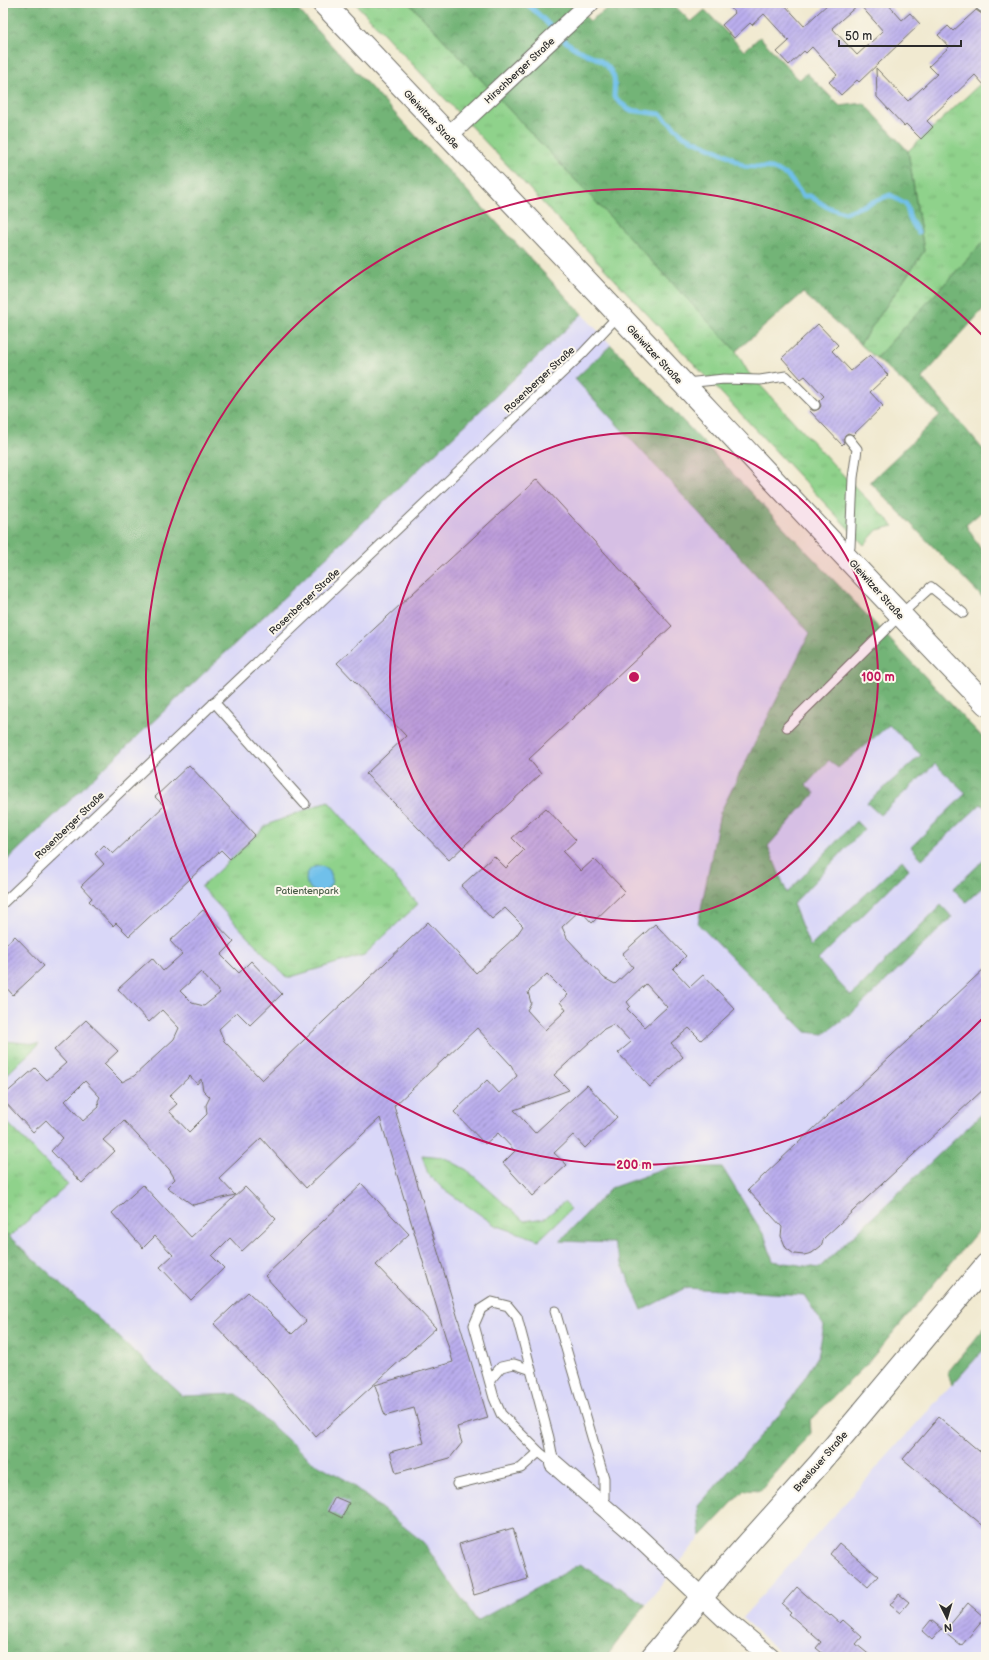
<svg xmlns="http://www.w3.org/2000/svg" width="989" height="1660" font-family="'Balsamiq Sans',sans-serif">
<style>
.built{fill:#d9d7f8}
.grass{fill:url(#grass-tufts);stroke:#5d7e5b}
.forest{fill:url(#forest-crowns);stroke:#4f7051}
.water{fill:#6fc0ea;stroke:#4d768a}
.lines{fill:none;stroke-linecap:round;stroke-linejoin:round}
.stream{stroke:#6fc0ea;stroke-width:5}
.building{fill:url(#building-hatch);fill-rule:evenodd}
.lane-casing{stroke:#706e65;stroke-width:11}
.street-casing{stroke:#706e65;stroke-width:20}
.secondary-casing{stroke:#706e65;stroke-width:24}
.lane{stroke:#fff;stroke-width:9}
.street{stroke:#fff;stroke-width:18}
.secondary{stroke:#fff;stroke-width:22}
.ring{fill:none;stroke:#c2185b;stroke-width:2}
.labels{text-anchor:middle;stroke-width:4;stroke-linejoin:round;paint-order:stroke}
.street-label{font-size:10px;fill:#2b2b2b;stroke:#fbf7ec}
.park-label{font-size:10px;fill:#495d48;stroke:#fbf7ec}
.centre{fill:#c2185b;stroke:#fbf7ec;stroke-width:2}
.ring-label{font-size:12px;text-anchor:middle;font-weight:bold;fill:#c2185b;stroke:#fbf7ec;stroke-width:4;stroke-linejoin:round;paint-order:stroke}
</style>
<defs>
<pattern id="grass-tufts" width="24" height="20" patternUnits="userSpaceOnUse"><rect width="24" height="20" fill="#8fd28b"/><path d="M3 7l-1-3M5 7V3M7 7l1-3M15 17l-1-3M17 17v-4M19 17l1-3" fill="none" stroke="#7cb478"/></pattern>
<pattern id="forest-crowns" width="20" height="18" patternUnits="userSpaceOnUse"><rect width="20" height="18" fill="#73b477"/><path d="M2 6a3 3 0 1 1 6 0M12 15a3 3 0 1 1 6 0" fill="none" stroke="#5f9362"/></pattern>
<pattern id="building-hatch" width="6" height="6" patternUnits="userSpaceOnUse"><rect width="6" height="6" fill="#baaded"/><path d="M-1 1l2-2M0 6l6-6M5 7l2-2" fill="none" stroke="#978dc0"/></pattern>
</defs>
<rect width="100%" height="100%" fill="#fbf7ec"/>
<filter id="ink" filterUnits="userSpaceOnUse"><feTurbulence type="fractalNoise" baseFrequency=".025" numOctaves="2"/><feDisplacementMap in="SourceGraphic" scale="8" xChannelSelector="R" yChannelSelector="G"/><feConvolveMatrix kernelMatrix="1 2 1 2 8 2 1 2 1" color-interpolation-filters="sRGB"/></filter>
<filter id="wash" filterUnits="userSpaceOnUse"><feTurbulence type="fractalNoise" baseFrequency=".012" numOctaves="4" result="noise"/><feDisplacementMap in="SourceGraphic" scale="16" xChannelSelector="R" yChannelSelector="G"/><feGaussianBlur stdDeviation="0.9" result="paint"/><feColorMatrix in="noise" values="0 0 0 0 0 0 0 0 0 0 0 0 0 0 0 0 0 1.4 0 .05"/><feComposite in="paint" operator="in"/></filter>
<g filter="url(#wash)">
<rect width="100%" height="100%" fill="#f1ead1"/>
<!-- built -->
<g class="built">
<path d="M 582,314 L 986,741 L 986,1221 L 866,1365 L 810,1420 L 811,1433 L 760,1491 L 744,1490 L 701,1536 L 646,1604 L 580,1564 L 478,1621 L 423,1542 L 346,1480 L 310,1460 L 237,1394 L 183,1396 L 3,1231 L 3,864 Z"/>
<path d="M 986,1342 L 986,1657 L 785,1657 L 742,1618 L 951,1385 Z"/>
</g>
<!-- grass -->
<g class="grass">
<path d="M 355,3 L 409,3 L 736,351 L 748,372 L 845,477 L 894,526 L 877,530 L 864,545 Z"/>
<path d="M 980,84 L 986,90 L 986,239 L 876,358 L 860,344 L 924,251 L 908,151 Z"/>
<path d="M 328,801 L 418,904 L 364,955 L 287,978 L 201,887 L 267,825 Z"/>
<path d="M 3,1041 L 39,1044 L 3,1078 Z"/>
<path d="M 3,1118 L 68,1185 L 9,1237 L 3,1231 Z"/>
<path d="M 422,1155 L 443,1157 L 467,1170 L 524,1221 L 545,1218 L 564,1202 L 571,1209 L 539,1240 L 495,1225 L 442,1188 L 428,1174 Z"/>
</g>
<!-- forest -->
<g class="forest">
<path d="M 3,3 L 292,3 L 582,314 L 3,864 Z"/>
<path d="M 409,3 L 572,3 L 590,21 L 615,3 L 672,3 L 691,22 L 705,10 L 744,51 L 760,37 L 799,80 L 807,73 L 840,106 L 864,103 L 908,151 L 924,251 L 860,344 L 803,293 L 736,351 Z"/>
<path d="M 986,239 L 986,306 L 922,378 L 986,453 L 986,508 L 966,525 L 986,558 L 986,601 L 870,482 L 940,415 L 876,358 Z"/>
<path d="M 611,345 L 986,741 L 986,809 L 981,804 L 922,859 L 911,847 L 966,793 L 935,764 L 880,815 L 867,803 L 921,755 L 889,725 L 838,768 L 829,760 L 806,785 L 815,793 L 768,846 L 787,893 L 856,821 L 864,829 L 793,904 L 810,947 L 902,860 L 909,869 L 818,960 L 851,996 L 941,905 L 952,917 L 861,1005 L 824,1034 L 806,1032 L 698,924 L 720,813 L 810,633 L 575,379 Z"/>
<path d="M 986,858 L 986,884 L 966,902 L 953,889 Z"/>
<path d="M 986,1110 L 986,1221 L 866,1365 L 810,1420 L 811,1433 L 760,1491 L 744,1490 L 701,1536 L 698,1506 L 787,1406 L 818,1356 L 824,1326 L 804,1295 L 685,1288 L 642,1310 L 613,1243 L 560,1241 L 611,1188 L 670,1167 L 722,1167 L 765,1237 L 773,1261 L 819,1268 Z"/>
<path d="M 3,1231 L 183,1396 L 237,1394 L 310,1460 L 346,1480 L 423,1542 L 477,1621 L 580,1564 L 646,1604 L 606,1657 L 3,1657 Z"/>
<path d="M 986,1326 L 986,1347 L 952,1385 L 947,1373 Z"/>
</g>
<!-- water -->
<circle class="water" cx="319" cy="879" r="13"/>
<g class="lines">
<!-- stream -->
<path class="stream" d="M 525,3 C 543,15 555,35 573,47 C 589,57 604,57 613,75 C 616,80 614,91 614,97 L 629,110 L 660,114 L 684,136 L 729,156 L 744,166 L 772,168 L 788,176 L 803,196 L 810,196 L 827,207 L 845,213 L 890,195 L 906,204 L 910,219 L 918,232"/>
</g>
<g id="blocks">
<!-- building -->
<g class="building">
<path d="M 726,3 L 783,3 L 804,26 L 829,3 L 887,3 L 902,20 L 910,13 L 920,24 L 859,82 L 857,80 L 841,95 L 829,82 L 837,75 L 812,47 L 806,53 L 804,51 L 789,65 L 777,52 L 789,41 L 764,14 L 752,25 L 750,23 L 734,38 L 722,25 L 735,13 ZM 859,4 L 883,31 L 857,55 L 832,28 Z"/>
<path d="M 976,10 L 986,17 L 986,87 L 975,75 L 927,121 L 933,127 L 921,139 L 906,124 L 904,126 L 877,97 L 876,68 L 908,101 L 937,74 L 929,66 L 949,47 L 938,35 L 948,26 L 953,31 Z"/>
<path d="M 818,324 L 838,345 L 832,351 L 851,371 L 870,355 L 888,375 L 870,392 L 883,406 L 853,435 L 848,433 L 845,435 L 843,440 L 844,443 L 842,445 L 809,410 L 810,409 L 814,411 L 819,409 L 821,406 L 819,401 L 824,396 L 805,376 L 801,379 L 782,358 Z"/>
<path d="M 537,479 L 672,626 L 529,759 L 541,774 L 449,860 L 366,774 L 406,736 L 337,663 Z"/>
<path d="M 189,765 L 255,835 L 230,859 L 221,850 L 129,936 L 116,923 L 113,926 L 89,901 L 92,898 L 81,886 L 104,864 L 95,854 L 104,845 L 113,854 L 164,806 L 155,797 Z"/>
<path d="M 546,808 L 576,840 L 563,852 L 581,871 L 594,859 L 625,891 L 592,923 L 580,910 L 562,927 L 567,938 L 604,978 L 615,984 L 633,967 L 622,954 L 655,924 L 686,956 L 673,969 L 690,987 L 703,975 L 735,1009 L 701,1040 L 689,1028 L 671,1043 L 683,1057 L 650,1087 L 618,1053 L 631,1042 L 614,1024 L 604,1029 L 554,1075 L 569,1090 L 514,1110 L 535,1133 L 587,1085 L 617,1117 L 585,1148 L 573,1135 L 554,1153 L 567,1165 L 533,1196 L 503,1163 L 515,1151 L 498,1133 L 485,1144 L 454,1112 L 487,1080 L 499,1093 L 517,1076 L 511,1065 L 477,1028 L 394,1106 L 488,1418 L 457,1427 L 462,1443 L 450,1458 L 396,1473 L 390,1452 L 424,1443 L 414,1408 L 385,1416 L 375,1385 L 453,1362 L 380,1118 L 306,1188 L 261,1138 L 219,1178 L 235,1195 L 193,1205 L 167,1187 L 175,1179 L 169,1169 L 124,1121 L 103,1140 L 115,1151 L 82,1183 L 51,1151 L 63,1138 L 46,1120 L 33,1132 L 3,1100 L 3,1096 L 35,1068 L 47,1080 L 66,1063 L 54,1050 L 86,1020 L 118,1051 L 104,1064 L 122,1082 L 134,1076 L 174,1039 L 179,1028 L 162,1010 L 149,1022 L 118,989 L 152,958 L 163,971 L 182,954 L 170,941 L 203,910 L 234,942 L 221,955 L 239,973 L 251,961 L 282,994 L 250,1025 L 237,1012 L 219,1029 L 224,1041 L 262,1080 L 428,922 L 476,973 L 516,936 L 523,926 L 505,908 L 492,919 L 461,886 L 494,856 L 506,868 L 524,850 L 512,838 ZM 201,972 L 220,993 L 204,1006 L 192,1003 L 180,991 ZM 547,974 L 568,995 L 560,1002 L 566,1010 L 545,1030 L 527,1010 L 531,1003 L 528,992 ZM 646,984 L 667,1007 L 645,1027 L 627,1009 L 630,1006 L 627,1002 ZM 190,1076 L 197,1084 L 201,1079 L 203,1090 L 210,1097 L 206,1105 L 207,1114 L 189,1132 L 169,1111 L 177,1104 L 169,1096 ZM 85,1081 L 100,1097 L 98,1101 L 99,1107 L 83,1121 L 65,1101 Z"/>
<path d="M 15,936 L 44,966 L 13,995 L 3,984 L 3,947 Z"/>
<path d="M 986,967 L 986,1087 L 824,1238 L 821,1246 L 812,1253 L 804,1255 L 794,1254 L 786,1248 L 781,1236 L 782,1227 L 748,1190 Z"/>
<path d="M 362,1184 L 409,1234 L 376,1265 L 436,1328 L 316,1437 L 262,1373 L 261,1374 L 214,1324 L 248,1292 L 292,1334 L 306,1321 L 265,1276 Z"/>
<path d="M 143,1185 L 191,1237 L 245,1187 L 276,1219 L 242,1251 L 230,1238 L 212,1256 L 224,1268 L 191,1300 L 160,1267 L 173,1255 L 155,1236 L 143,1248 L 112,1213 Z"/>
<path d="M 939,1417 L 986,1457 L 986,1528 L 903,1459 Z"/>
<path d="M 335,1497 L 349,1503 L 342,1518 L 328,1511 Z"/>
<path d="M 513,1528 L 528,1579 L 474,1595 L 459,1544 Z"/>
<path d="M 839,1543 L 878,1576 L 868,1587 L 830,1554 Z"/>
<path d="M 797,1587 L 830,1616 L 831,1615 L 840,1623 L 843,1620 L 862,1637 L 856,1644 L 872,1657 L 827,1657 L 816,1648 L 821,1642 L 789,1614 L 791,1612 L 782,1604 Z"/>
<path d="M 899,1594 L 909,1602 L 900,1613 L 890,1605 Z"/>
<path d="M 968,1603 L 985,1618 L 961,1646 L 944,1632 Z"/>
<path d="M 931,1620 L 942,1629 L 932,1640 L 922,1631 Z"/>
</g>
</g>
</g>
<g filter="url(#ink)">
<use href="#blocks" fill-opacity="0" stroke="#706e65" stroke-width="1"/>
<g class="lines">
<!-- lane casing -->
<g class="lane-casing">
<g id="lane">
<path d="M 686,383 L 724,379 L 760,380 L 786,376 L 815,405"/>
<path d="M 847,556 L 850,547 L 853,478 L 857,449 L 849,439"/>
<path d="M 214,702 L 305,804"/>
<path d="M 787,727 L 900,615 L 931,587 L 963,613"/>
<path d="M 3,903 L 582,354 L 619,315"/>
<path d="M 492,1302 L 508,1306 L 517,1317 L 549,1438 L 554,1464 L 539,1452 L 501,1414 L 494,1398 L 474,1325 L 481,1309 Z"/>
<path d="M 555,1311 L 604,1478 L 604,1506"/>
<path d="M 490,1380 L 501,1367 L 514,1364 L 529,1369"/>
<path d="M 457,1484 L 521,1468 L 539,1452"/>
</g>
</g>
<!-- street casing -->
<g class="street-casing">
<g id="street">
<path d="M 984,3 L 986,4"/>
<path d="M 448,136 L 590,3"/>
<path d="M 554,1464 L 636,1535 L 726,1620 L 771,1657"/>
</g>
</g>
<!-- secondary casing -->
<g class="secondary-casing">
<g id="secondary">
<path d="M 323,3 C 422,108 521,212 620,316 C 742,446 862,576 986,704"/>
<path d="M 652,1657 L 726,1568 L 820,1463 L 986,1265"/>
</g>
</g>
<!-- lane -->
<use href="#lane" class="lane"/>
<!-- street -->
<use href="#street" class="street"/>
<!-- secondary -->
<use href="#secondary" class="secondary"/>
</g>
</g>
<!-- distance rings -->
<circle cx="634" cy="677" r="244" fill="#c2185b" fill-opacity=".12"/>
<g class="ring">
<circle cx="634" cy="677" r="244"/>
<path d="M985 1016A488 488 0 1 1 985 338"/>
</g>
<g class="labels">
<!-- street labels -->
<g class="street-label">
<text transform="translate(519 70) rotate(-43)" y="4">Hirschberger Straße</text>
<text transform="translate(432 119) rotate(47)" y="4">Gleiwitzer Straße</text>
<text transform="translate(655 354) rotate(47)" y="4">Gleiwitzer Straße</text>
<text transform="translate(539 379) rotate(-43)" y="4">Rosenberger Straße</text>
<text transform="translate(877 589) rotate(48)" y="4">Gleiwitzer Straße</text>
<text transform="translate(304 601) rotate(-43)" y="4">Rosenberger Straße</text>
<text transform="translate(69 825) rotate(-44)" y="4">Rosenberger Straße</text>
<text transform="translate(820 1461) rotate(-49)" y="4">Breslauer Straße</text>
</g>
<!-- park labels -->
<g class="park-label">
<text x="307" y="894">Patientenpark</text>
</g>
</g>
<circle cx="634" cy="677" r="6" class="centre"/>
<g class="ring-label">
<text x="878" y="681">100 m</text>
<text x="634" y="1169">200 m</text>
</g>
<!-- margin -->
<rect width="989" height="1660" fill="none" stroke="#fbf7ec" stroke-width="16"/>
<!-- north arrow -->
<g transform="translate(947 1618) rotate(175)" stroke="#fbf7ec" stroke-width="3" paint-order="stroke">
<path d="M0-3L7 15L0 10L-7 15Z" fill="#2b2b2b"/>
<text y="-6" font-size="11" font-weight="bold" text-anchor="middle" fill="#2b2b2b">N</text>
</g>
<!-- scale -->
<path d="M839 40v6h122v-6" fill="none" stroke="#2b2b2b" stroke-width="2"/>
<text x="845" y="40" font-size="12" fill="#2b2b2b" stroke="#fbf7ec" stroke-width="3" paint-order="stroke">50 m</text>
</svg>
